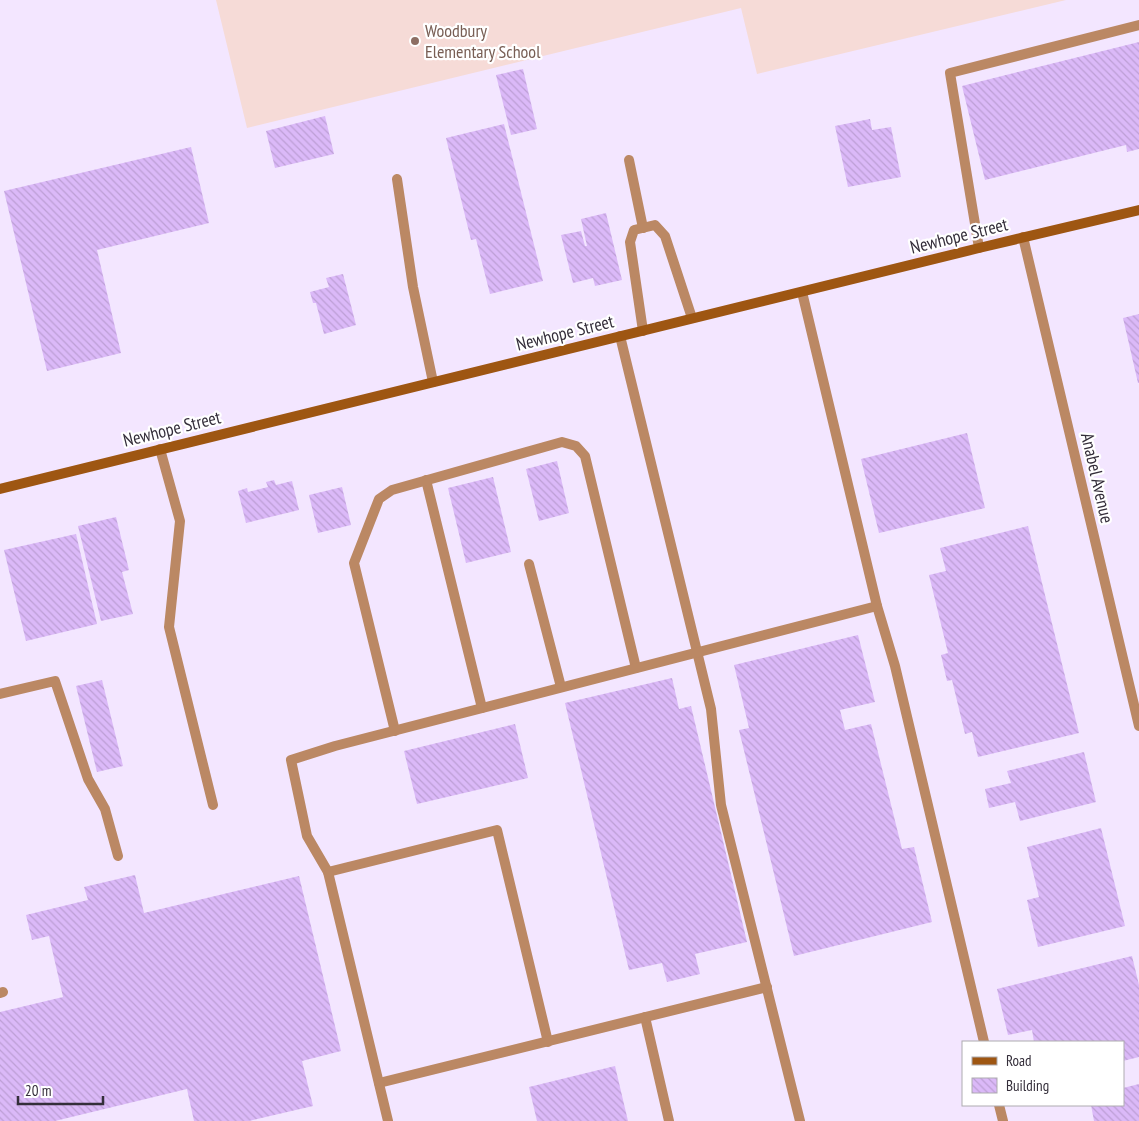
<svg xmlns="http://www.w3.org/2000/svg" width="1139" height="1121" font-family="'PT Sans Narrow',sans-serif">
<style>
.education{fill:#f6dbd7}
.building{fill:url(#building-back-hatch)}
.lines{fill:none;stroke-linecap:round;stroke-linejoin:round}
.lane{stroke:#bb8864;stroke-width:10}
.street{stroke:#bb8864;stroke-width:10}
.secondary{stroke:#9e5612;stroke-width:10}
.education-dot{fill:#8d6e63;stroke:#fff;stroke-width:2}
.labels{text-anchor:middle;stroke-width:4.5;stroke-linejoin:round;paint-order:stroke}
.education-label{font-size:18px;fill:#785e54;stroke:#fff;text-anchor:start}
.street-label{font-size:18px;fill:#342e3a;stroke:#fff}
</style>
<defs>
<pattern id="building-back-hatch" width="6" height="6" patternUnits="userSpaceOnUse" patternTransform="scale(1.25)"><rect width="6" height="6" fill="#dbb9f8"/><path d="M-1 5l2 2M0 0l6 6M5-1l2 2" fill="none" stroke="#bd9fd5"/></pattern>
</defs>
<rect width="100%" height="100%" fill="#f3e6ff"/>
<!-- education -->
<path class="education" d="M 216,0 L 1066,0 L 757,74 L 741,8 L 247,128 Z"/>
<!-- building -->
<g class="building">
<path d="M 1139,42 L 1139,149 L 1127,152 L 1126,145 L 985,180 L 962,86 Z"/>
<path d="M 523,69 L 537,129 L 511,135 L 496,75 Z"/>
<path d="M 325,116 L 334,154 L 275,168 L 266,131 Z"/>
<path d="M 870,119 L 872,130 L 891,127 L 901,177 L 848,187 L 835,126 Z"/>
<path d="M 504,124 L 543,281 L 490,294 L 476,239 L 471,240 L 446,138 Z"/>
<path d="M 191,147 L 209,223 L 97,250 L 121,353 L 47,371 L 4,191 Z"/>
<path d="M 606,213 L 622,280 L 595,286 L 593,278 L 573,283 L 561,235 L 581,231 L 585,246 L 587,246 L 581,219 Z"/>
<path d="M 343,274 L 356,325 L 324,334 L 316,303 L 313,303 L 310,292 L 329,287 L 326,278 Z"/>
<path d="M 1139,314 L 1139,383 L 1138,383 L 1123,318 Z"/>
<path d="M 967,433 L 985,508 L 879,533 L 861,459 Z"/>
<path d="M 557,461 L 569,513 L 539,521 L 526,469 Z"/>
<path d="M 493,477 L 511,552 L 466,563 L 448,488 Z"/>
<path d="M 274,480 L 276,485 L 292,481 L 299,510 L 246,523 L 238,491 L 247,488 L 248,492 L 268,487 L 266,482 Z"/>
<path d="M 342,487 L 351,525 L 318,533 L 309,495 Z"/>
<path d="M 116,517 L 129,570 L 122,572 L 133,614 L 101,621 L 78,526 Z"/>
<path d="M 1028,526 L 1079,733 L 978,757 L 972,732 L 965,734 L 952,680 L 947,681 L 941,655 L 948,653 L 929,575 L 946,571 L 940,548 Z"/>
<path d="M 76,534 L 97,624 L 26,641 L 4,550 Z"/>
<path d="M 858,635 L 875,702 L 840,710 L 845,730 L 871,724 L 902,849 L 914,847 L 932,922 L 794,956 L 739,730 L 749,728 L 734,665 Z"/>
<path d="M 672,678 L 679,709 L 691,706 L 747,942 L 695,954 L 700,974 L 667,982 L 662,963 L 629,970 L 565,703 Z"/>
<path d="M 102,680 L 123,766 L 97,772 L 76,686 Z"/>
<path d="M 515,724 L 528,778 L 417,804 L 404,751 Z"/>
<path d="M 1084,752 L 1096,802 L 1020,821 L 1015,802 L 989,808 L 985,789 L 1011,783 L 1007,771 Z"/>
<path d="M 1101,828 L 1125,926 L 1038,947 L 1027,900 L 1039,897 L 1027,847 Z"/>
<path d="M 135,875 L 144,913 L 299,876 L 341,1051 L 302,1061 L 313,1106 L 249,1121 L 194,1121 L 187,1089 L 55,1121 L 0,1121 L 0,1012 L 63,997 L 49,936 L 32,940 L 26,915 L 88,900 L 84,887 Z"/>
<path d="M 1132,956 L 1139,985 L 1139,1057 L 1123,1061 L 1123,1042 L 1034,1042 L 1032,1030 L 1008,1035 L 997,989 Z"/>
<path d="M 615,1066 L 628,1121 L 537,1121 L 529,1087 Z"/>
<path d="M 1139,1084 L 1139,1121 L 1094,1121 L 1091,1105 L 1123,1105 L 1123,1088 Z"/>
</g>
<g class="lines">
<!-- lane -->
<g class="lane">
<path d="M 629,160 L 643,228"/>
<path d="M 397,179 L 413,287 L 433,382"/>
<path d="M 979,248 L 950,73 L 1139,25"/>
<path d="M 643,331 L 630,242 L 634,230 L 655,225 L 665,236 L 692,318"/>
<path d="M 620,336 L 711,709 L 721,805 L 800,1121"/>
<path d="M 160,449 L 180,521 L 169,627 L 213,805"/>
<path d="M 426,480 L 482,708"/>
<path d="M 529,564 L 561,687"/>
<path d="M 877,606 L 895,666 L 984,1042"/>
<path d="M 0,694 L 55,681 L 88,779 L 105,809 L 118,856"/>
<path d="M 395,731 L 354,563 L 379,499 L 392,490 L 562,442 L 576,446 L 585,456 L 636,668"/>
<path d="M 328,872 L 497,830 L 548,1042"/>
<path d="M 0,993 L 3,992"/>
<path d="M 645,1017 L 669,1121"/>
<path d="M 379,1083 L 767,987"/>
<path d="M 999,1105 L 1003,1121"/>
<path d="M 388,1121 L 328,872 L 307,836 L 291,760 L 335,746 L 877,606 L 802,292"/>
</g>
<!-- street -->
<path class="street" d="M 1023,237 L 1139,726"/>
<!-- secondary -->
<path class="secondary" d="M 0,489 L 979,248 L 1139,210"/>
</g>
<!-- markers -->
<circle class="education-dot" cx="415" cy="41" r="5"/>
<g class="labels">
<!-- education labels -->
<g class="education-label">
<text x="425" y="37">Woodbury<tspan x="425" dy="21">Elementary School</tspan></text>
</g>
<!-- street labels -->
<g class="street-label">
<text transform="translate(959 236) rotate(-14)" y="6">Newhope Street</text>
<text transform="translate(565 333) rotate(-14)" y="6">Newhope Street</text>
<text transform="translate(172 429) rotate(-14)" y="6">Newhope Street</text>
<text transform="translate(1097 478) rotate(77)" y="6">Anabel Avenue</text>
</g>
</g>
<!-- legend -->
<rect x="962" y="1041" width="162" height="65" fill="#ffffff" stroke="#aeabb0"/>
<rect x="972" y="1057" width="25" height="8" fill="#9e5612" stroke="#aeabb0"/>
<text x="1006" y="1066" font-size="15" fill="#342e3a">Road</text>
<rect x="972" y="1078" width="25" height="15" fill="url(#building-back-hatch)" stroke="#aeabb0"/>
<text x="1006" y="1091" font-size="15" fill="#342e3a">Building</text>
<!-- scale -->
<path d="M18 1096v8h85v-8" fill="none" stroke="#342e3a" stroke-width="2.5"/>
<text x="25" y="1096" font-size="15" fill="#342e3a" stroke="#ffffff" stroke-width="4" paint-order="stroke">20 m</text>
</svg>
